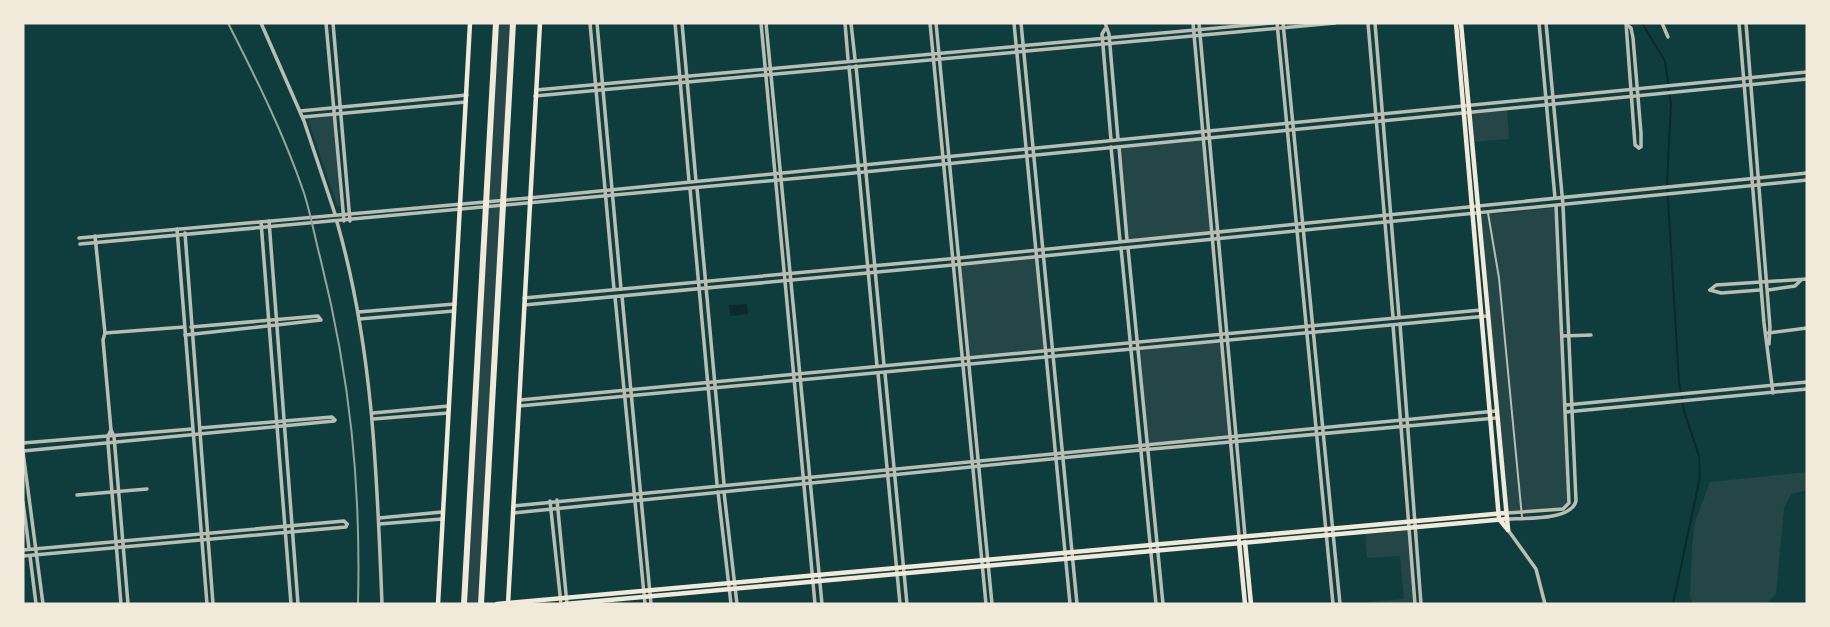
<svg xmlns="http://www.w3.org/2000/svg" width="1830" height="627" font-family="'Noto Serif',serif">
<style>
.green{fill:#244646}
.water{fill:#0a2a2b}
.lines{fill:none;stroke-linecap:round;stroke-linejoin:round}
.stream{stroke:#0a2a2b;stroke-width:2}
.service{stroke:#b8beb3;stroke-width:2}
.minor{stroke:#b8beb3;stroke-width:3.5}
.tertiary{stroke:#b8beb3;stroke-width:3.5}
.secondary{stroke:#f1e9da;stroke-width:4.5}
.motorway{stroke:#f1e9da;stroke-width:6}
.rail{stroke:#97a49c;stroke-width:2}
</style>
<rect width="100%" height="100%" fill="#0f3d3e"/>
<!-- green -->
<g class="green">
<path d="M 499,23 L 510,23 L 478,604 L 467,604 Z"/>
<path d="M 1507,108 L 1509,139 L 1471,142 L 1469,113 Z"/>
<path d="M 333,116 L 340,207 L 337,205 L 308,119 Z"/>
<path d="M 1202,138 L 1211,233 L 1128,241 L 1119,146 Z"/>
<path d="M 1554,208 L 1570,496 L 1567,507 L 1506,513 L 1481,215 Z"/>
<path d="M 1036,257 L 1046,351 L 969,358 L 960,265 Z"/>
<path d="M 1220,341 L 1229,437 L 1147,444 L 1138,348 Z"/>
<path d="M 1807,472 L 1807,490 L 1791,494 L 1784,508 L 1776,594 L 1766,604 L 1693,604 L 1690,597 L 1692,547 L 1695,522 L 1710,482 Z"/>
<path d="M 1409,528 L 1415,604 L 1370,604 L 1370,602 L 1404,599 L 1400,556 L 1367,558 L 1365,532 Z"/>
</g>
<!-- water -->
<path class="water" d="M 747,304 L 748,314 L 730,316 L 729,305 Z"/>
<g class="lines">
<!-- stream -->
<path class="stream" d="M 1642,23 L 1665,61 L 1671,104 L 1667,183 L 1679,382 L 1684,411 L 1699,456 L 1700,477 L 1673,604"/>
<!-- service -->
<path class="service" d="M 1488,213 L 1499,278 L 1522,517"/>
<!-- minor -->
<g class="minor">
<path d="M 261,23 L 304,121 L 335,214"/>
<path d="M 326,23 L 344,221"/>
<path d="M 333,23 L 350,221"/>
<path d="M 590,23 L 614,289"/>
<path d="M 597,23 L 621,289"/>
<path d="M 675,23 L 689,181"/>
<path d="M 682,23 L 696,181"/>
<path d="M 761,23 L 815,604"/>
<path d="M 766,23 L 822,604"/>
<path d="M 845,23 L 848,59"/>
<path d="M 851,23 L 855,59"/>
<path d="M 1014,23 L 1070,604"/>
<path d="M 1021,23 L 1077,604"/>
<path d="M 1105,23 L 1109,34 L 1118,139"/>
<path d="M 1277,23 L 1333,604"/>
<path d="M 1283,23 L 1340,604"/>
<path d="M 1368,23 L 1393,317"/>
<path d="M 1375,23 L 1399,316"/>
<path d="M 1539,23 L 1555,198"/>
<path d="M 1626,23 L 1635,145 L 1639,148"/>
<path d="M 1662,23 L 1668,37"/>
<path d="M 1739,23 L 1764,323 L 1773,393"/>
<path d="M 1746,23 L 1770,327 L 1769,344"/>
<path d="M 1627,25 L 1631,28 L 1633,38 L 1641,133 L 1641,147 L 1639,148"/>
<path d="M 1105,29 L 1102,34 L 1111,140"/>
<path d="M 856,66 L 884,365"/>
<path d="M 849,67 L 877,366"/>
<path d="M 536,90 L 1273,23"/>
<path d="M 535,96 L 1335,23"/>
<path d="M 300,111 L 467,95"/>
<path d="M 303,117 L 466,102"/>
<path d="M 1111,147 L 1120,241"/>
<path d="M 1119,147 L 1127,240"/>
<path d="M 697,188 L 724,484"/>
<path d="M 690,189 L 717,484"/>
<path d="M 269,221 L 298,604"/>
<path d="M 261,222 L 291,604"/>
<path d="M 337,222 C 373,347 377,475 382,604"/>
<path d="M 177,229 L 207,604"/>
<path d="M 185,233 L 213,604"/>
<path d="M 95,236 L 105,333 L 103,340 L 111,430 L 114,436 L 128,604"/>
<path d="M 79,238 L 529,198 L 1807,72"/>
<path d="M 80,244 L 844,174 L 1807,79"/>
<path d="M 1121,248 L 1156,604"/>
<path d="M 1128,248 L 1163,604"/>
<path d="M 1710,290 L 1716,285 L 1807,279"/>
<path d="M 1710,290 L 1721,293 L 1760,290"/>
<path d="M 1768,290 L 1795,286 L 1801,280"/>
<path d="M 622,296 L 651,604"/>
<path d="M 615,297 L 645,604"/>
<path d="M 524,298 L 959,258 L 1807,173"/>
<path d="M 524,305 L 953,265 L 1807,180"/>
<path d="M 358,312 L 455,304"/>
<path d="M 359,319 L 454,311"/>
<path d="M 1400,324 L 1421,604"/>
<path d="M 1393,325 L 1415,604"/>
<path d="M 105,333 L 184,327"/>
<path d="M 1768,333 L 1807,328"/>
<path d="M 185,335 L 321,320 L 318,316 L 191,327"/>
<path d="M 1562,336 L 1591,335"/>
<path d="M 878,373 L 900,604"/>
<path d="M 885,373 L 907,604"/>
<path d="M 520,400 L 1481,310"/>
<path d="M 1566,405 L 1807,382"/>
<path d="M 519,406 L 1487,316"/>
<path d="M 1566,412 L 1807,389"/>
<path d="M 373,413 L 449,406"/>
<path d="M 373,419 L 448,413"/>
<path d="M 200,428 L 332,417 L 335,420"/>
<path d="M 111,430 L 108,436 L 108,443 L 121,604"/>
<path d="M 23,443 L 192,429"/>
<path d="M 23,451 L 334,421"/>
<path d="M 23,452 L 43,604"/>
<path d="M 718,492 L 731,604"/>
<path d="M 724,492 L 737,604"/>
<path d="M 77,495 L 147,489"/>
<path d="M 557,500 L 567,604"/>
<path d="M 550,501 L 561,604"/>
<path d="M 23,502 L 29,548"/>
<path d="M 513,506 L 1496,411"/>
<path d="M 513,513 L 1141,450 L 1496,418"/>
<path d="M 1507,513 L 1563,509 L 1569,503 L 1556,206"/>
<path d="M 379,518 L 442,512"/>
<path d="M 1506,519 C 1524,518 1571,521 1576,501 L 1563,205 L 1546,23"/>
<path d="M 379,524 L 442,519"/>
<path d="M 23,550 L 344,521 L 347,524"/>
<path d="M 23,556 L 346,527 L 347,524"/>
<path d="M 30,556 L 36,604"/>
</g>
<!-- tertiary -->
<g class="tertiary">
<path d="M 930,23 L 986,604"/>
<path d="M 936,23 L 992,604"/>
<path d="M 1193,23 L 1239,536"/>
<path d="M 1199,23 L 1245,536"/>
<path d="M 1508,530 L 1536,569 L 1545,604"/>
</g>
<!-- secondary -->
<g class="secondary">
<path d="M 1456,23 L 1499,519 L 1508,530"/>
<path d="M 1461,23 L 1508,529"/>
<path d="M 1239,541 L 1245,604"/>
<path d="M 1245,542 L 1251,604"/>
<path d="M 438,604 L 470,23"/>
<path d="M 497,604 L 1505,513"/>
<path d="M 508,604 L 540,23"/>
<path d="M 565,604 L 1506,519"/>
</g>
<!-- motorway -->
<g class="motorway">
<path d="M 464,604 L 496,23"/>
<path d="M 481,604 L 513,23"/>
</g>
<!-- rail -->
<path class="rail" d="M 228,23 C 256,78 284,134 304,193 C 311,215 315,238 321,261 C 350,378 361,483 358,604"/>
</g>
<!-- border -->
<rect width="1830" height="627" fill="none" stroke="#f1e9da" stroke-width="49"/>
</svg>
